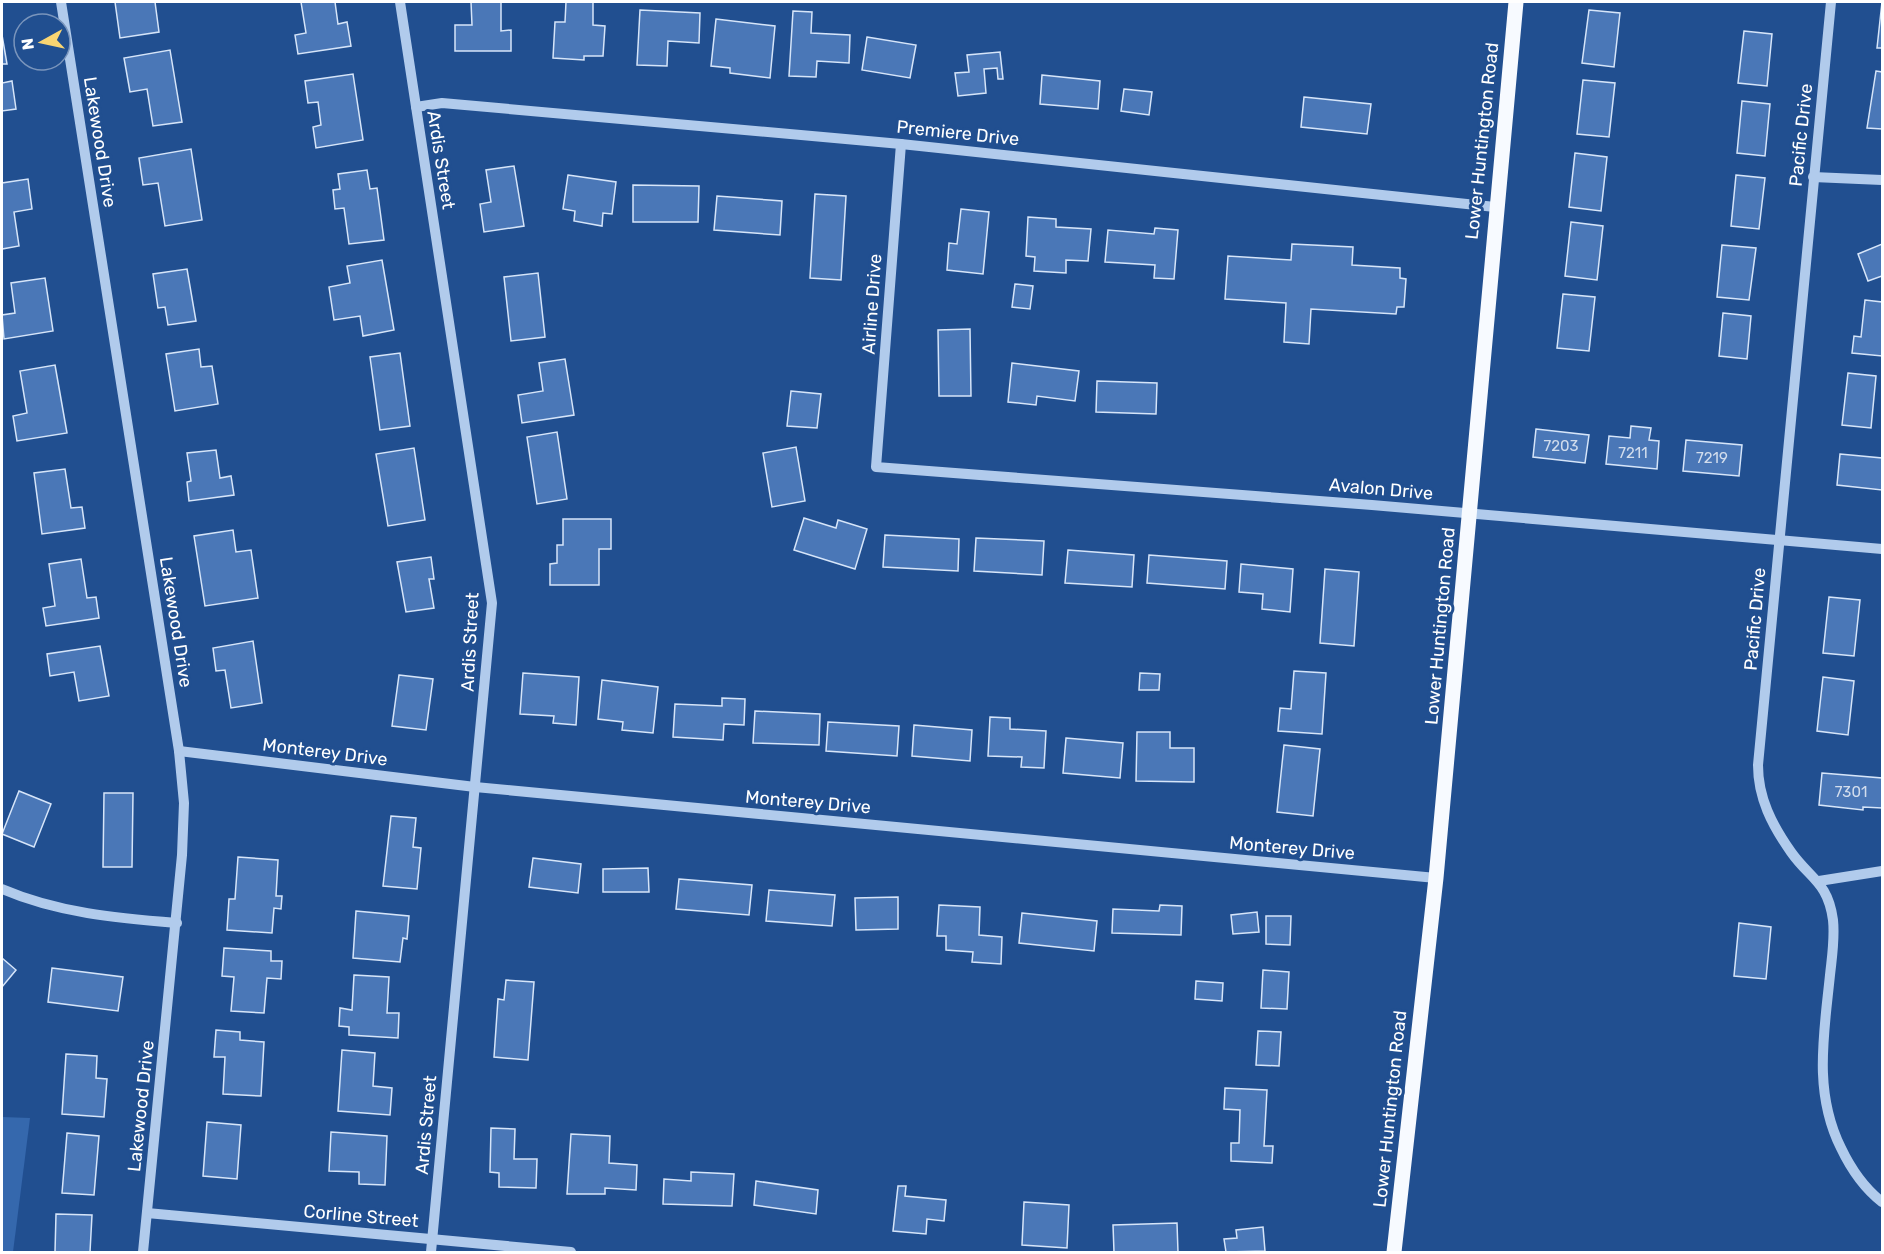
<svg xmlns="http://www.w3.org/2000/svg" width="1884" height="1254" font-family="Rubik,sans-serif">
<style>
.green{fill:#3568ad}
.building{fill:#4a77b7;stroke:#d6e5f9;stroke-width:1.5}
.lines{fill:none;stroke-linecap:round;stroke-linejoin:round}
.minor{stroke:#b1cbec;stroke-width:10}
.major{stroke:#f7faff;stroke-width:15}
.labels{text-anchor:middle;stroke-width:6;stroke-linejoin:round;paint-order:stroke}
.number-label{font-size:15px;fill:#d2dded}
.street-label{font-size:18px;fill:#fff;stroke:#214f90}
</style>
<rect width="100%" height="100%" fill="#214f90"/>
<!-- green -->
<path class="green" d="M 2,1117 L 30,1118 L 13,1252 L 2,1252 Z"/>
<!-- building -->
<g class="building">
<path d="M 115,2 L 155,2 L 159,32 L 120,38 Z"/>
<path d="M 301,2 L 335,2 L 338,24 L 347,22 L 351,46 L 298,54 L 295,35 L 306,33 Z"/>
<path d="M 471,2 L 501,2 L 501,31 L 511,30 L 511,51 L 455,51 L 455,25 L 472,25 Z"/>
<path d="M 566,2 L 593,2 L 593,25 L 605,26 L 603,56 L 584,56 L 584,60 L 553,58 L 555,22 L 565,22 Z"/>
<path d="M 1882,2 L 1882,48 L 1877,48 Z"/>
<path d="M 640,10 L 700,13 L 699,43 L 668,41 L 667,66 L 637,65 Z"/>
<path d="M 1589,10 L 1620,13 L 1614,67 L 1582,63 Z"/>
<path d="M 793,11 L 812,12 L 811,33 L 850,35 L 849,63 L 817,61 L 816,77 L 789,76 Z"/>
<path d="M 716,19 L 775,26 L 770,78 L 730,73 L 730,68 L 711,66 Z"/>
<path d="M 1744,31 L 1772,34 L 1767,86 L 1738,83 Z"/>
<path d="M 2,35 L 7,64 L 2,64 Z"/>
<path d="M 867,37 L 916,45 L 910,78 L 862,70 Z"/>
<path d="M 170,50 L 182,122 L 153,126 L 147,89 L 130,92 L 124,58 Z"/>
<path d="M 1000,52 L 1003,79 L 998,79 L 997,68 L 984,69 L 986,93 L 958,96 L 955,73 L 969,72 L 967,55 Z"/>
<path d="M 1876,71 L 1882,72 L 1882,129 L 1867,128 Z"/>
<path d="M 353,74 L 363,140 L 316,148 L 313,127 L 321,125 L 318,102 L 308,103 L 305,81 Z"/>
<path d="M 1042,75 L 1100,81 L 1098,109 L 1040,104 Z"/>
<path d="M 1583,80 L 1615,83 L 1609,137 L 1577,134 Z"/>
<path d="M 12,81 L 16,109 L 2,111 L 2,83 Z"/>
<path d="M 1124,89 L 1152,92 L 1149,115 L 1121,111 Z"/>
<path d="M 1304,97 L 1371,104 L 1367,134 L 1301,127 Z"/>
<path d="M 1742,101 L 1770,104 L 1765,156 L 1737,153 Z"/>
<path d="M 191,149 L 202,220 L 165,226 L 158,183 L 143,185 L 139,158 Z"/>
<path d="M 1575,153 L 1607,157 L 1601,211 L 1569,207 Z"/>
<path d="M 514,166 L 524,226 L 484,232 L 480,204 L 491,202 L 486,170 Z"/>
<path d="M 367,170 L 370,189 L 377,188 L 384,240 L 349,244 L 344,208 L 335,209 L 333,190 L 340,189 L 338,174 Z"/>
<path d="M 568,175 L 616,182 L 612,214 L 603,213 L 602,226 L 574,221 L 575,211 L 563,209 Z"/>
<path d="M 1736,175 L 1765,178 L 1759,229 L 1731,226 Z"/>
<path d="M 28,179 L 32,209 L 14,212 L 19,246 L 2,249 L 2,183 Z"/>
<path d="M 633,185 L 699,186 L 698,222 L 633,222 Z"/>
<path d="M 815,194 L 846,196 L 841,280 L 810,278 Z"/>
<path d="M 717,196 L 782,201 L 780,235 L 714,230 Z"/>
<path d="M 961,209 L 989,212 L 983,274 L 947,270 L 949,243 L 957,244 Z"/>
<path d="M 1028,217 L 1056,219 L 1056,227 L 1091,229 L 1088,261 L 1066,260 L 1066,273 L 1034,271 L 1035,257 L 1026,256 Z"/>
<path d="M 1571,222 L 1603,226 L 1597,280 L 1565,276 Z"/>
<path d="M 1155,228 L 1178,230 L 1174,279 L 1154,278 L 1155,265 L 1105,262 L 1108,230 L 1154,234 Z"/>
<path d="M 1292,244 L 1353,247 L 1352,265 L 1400,268 L 1400,278 L 1406,279 L 1404,307 L 1397,307 L 1396,314 L 1311,309 L 1309,344 L 1284,342 L 1286,303 L 1225,299 L 1228,256 L 1291,260 Z"/>
<path d="M 1882,244 L 1882,276 L 1868,281 L 1858,254 Z"/>
<path d="M 1722,245 L 1756,248 L 1749,300 L 1717,297 Z"/>
<path d="M 382,260 L 394,330 L 363,336 L 360,316 L 334,320 L 329,287 L 350,283 L 347,266 Z"/>
<path d="M 187,269 L 196,321 L 168,325 L 165,307 L 158,308 L 153,274 Z"/>
<path d="M 538,273 L 545,337 L 511,341 L 504,277 Z"/>
<path d="M 45,278 L 53,331 L 4,339 L 2,315 L 15,313 L 11,283 Z"/>
<path d="M 1015,284 L 1033,286 L 1030,309 L 1012,307 Z"/>
<path d="M 1563,294 L 1595,297 L 1589,351 L 1557,348 Z"/>
<path d="M 1865,300 L 1882,302 L 1882,356 L 1852,353 L 1854,336 L 1861,337 Z"/>
<path d="M 1723,313 L 1751,316 L 1747,359 L 1719,356 Z"/>
<path d="M 970,329 L 971,396 L 939,396 L 938,330 Z"/>
<path d="M 199,349 L 201,367 L 212,366 L 218,404 L 175,411 L 166,354 Z"/>
<path d="M 400,353 L 410,426 L 380,430 L 370,357 Z"/>
<path d="M 565,359 L 574,415 L 522,423 L 518,395 L 543,391 L 539,363 Z"/>
<path d="M 1012,363 L 1079,371 L 1075,401 L 1037,396 L 1036,405 L 1008,402 Z"/>
<path d="M 55,365 L 67,433 L 17,441 L 13,416 L 27,413 L 20,371 Z"/>
<path d="M 1848,373 L 1876,376 L 1871,428 L 1842,425 Z"/>
<path d="M 1097,381 L 1157,383 L 1156,414 L 1096,412 Z"/>
<path d="M 791,391 L 821,394 L 817,428 L 787,426 Z"/>
<path d="M 1631,426 L 1651,428 L 1649,440 L 1659,441 L 1657,469 L 1606,464 L 1609,436 L 1630,438 Z"/>
<path d="M 1536,429 L 1589,435 L 1585,463 L 1533,457 Z"/>
<path d="M 557,432 L 567,499 L 537,504 L 527,437 Z"/>
<path d="M 1686,440 L 1742,445 L 1739,476 L 1683,471 Z"/>
<path d="M 796,447 L 805,501 L 772,507 L 763,453 Z"/>
<path d="M 414,448 L 425,520 L 388,526 L 376,454 Z"/>
<path d="M 216,450 L 220,478 L 231,476 L 234,495 L 189,501 L 187,482 L 191,481 L 187,453 Z"/>
<path d="M 1840,454 L 1882,458 L 1882,490 L 1837,485 Z"/>
<path d="M 65,469 L 71,508 L 82,507 L 85,528 L 42,534 L 34,473 Z"/>
<path d="M 804,518 L 836,528 L 838,520 L 867,529 L 855,569 L 794,550 Z"/>
<path d="M 563,519 L 611,519 L 611,549 L 599,549 L 599,585 L 550,585 L 550,564 L 557,563 L 557,545 L 563,545 Z"/>
<path d="M 233,530 L 236,552 L 251,550 L 258,598 L 205,606 L 194,536 Z"/>
<path d="M 885,535 L 959,539 L 958,571 L 883,567 Z"/>
<path d="M 976,538 L 1044,541 L 1042,575 L 974,571 Z"/>
<path d="M 1068,550 L 1134,555 L 1132,587 L 1065,583 Z"/>
<path d="M 1149,555 L 1227,561 L 1225,589 L 1147,583 Z"/>
<path d="M 431,557 L 434,579 L 429,579 L 434,608 L 406,612 L 397,562 Z"/>
<path d="M 81,559 L 87,598 L 96,597 L 99,618 L 46,626 L 43,608 L 55,606 L 49,564 Z"/>
<path d="M 1241,564 L 1293,569 L 1290,612 L 1262,609 L 1263,594 L 1239,592 Z"/>
<path d="M 1325,569 L 1359,572 L 1354,646 L 1320,643 Z"/>
<path d="M 1829,597 L 1860,600 L 1854,656 L 1823,653 Z"/>
<path d="M 253,641 L 262,703 L 231,708 L 225,670 L 216,671 L 213,648 Z"/>
<path d="M 100,646 L 109,696 L 79,701 L 74,672 L 50,676 L 47,654 Z"/>
<path d="M 1294,671 L 1326,673 L 1322,734 L 1278,731 L 1280,708 L 1291,709 Z"/>
<path d="M 523,673 L 579,677 L 576,725 L 553,723 L 554,716 L 520,714 Z"/>
<path d="M 1140,673 L 1160,674 L 1159,690 L 1139,690 Z"/>
<path d="M 399,675 L 433,679 L 426,730 L 392,726 Z"/>
<path d="M 1823,677 L 1854,681 L 1848,735 L 1817,731 Z"/>
<path d="M 602,680 L 658,687 L 653,733 L 622,730 L 623,722 L 598,719 Z"/>
<path d="M 722,698 L 745,699 L 744,725 L 724,724 L 723,740 L 673,737 L 675,704 L 722,706 Z"/>
<path d="M 755,711 L 820,714 L 819,745 L 753,743 Z"/>
<path d="M 990,717 L 1010,718 L 1010,729 L 1046,731 L 1044,768 L 1021,767 L 1022,757 L 988,756 Z"/>
<path d="M 828,722 L 899,726 L 897,756 L 826,751 Z"/>
<path d="M 914,725 L 972,730 L 970,761 L 912,756 Z"/>
<path d="M 1137,732 L 1170,732 L 1170,748 L 1194,748 L 1194,782 L 1136,781 Z"/>
<path d="M 1066,738 L 1123,743 L 1120,778 L 1063,773 Z"/>
<path d="M 1284,745 L 1320,749 L 1313,816 L 1277,812 Z"/>
<path d="M 1822,773 L 1882,778 L 1882,808 L 1863,807 L 1863,810 L 1819,805 Z"/>
<path d="M 19,791 L 51,804 L 34,847 L 2,834 Z"/>
<path d="M 104,793 L 133,793 L 132,867 L 103,867 Z"/>
<path d="M 391,816 L 416,818 L 413,847 L 421,848 L 417,889 L 383,886 Z"/>
<path d="M 238,857 L 278,860 L 276,896 L 282,896 L 281,909 L 274,908 L 272,933 L 227,930 L 229,899 L 235,899 Z"/>
<path d="M 533,858 L 581,864 L 578,893 L 529,887 Z"/>
<path d="M 648,868 L 649,892 L 603,892 L 603,869 Z"/>
<path d="M 679,879 L 752,885 L 749,915 L 676,909 Z"/>
<path d="M 769,890 L 835,895 L 832,926 L 766,921 Z"/>
<path d="M 898,897 L 898,929 L 856,930 L 855,898 Z"/>
<path d="M 939,905 L 980,907 L 979,935 L 1002,937 L 1001,964 L 972,962 L 973,952 L 946,950 L 946,936 L 937,936 Z"/>
<path d="M 1160,905 L 1182,906 L 1181,935 L 1112,933 L 1113,909 L 1159,911 Z"/>
<path d="M 356,911 L 409,916 L 407,939 L 403,938 L 400,962 L 353,958 Z"/>
<path d="M 1257,912 L 1259,932 L 1233,934 L 1231,915 Z"/>
<path d="M 1022,913 L 1097,921 L 1094,951 L 1019,943 Z"/>
<path d="M 1266,916 L 1291,916 L 1290,945 L 1266,944 Z"/>
<path d="M 1739,923 L 1771,927 L 1766,979 L 1734,976 Z"/>
<path d="M 224,948 L 271,951 L 271,961 L 282,961 L 281,979 L 267,978 L 264,1013 L 231,1011 L 234,977 L 222,976 Z"/>
<path d="M 2,958 L 16,970 L 2,987 Z"/>
<path d="M 52,968 L 123,977 L 118,1011 L 48,1002 Z"/>
<path d="M 1263,970 L 1289,972 L 1287,1009 L 1261,1008 Z"/>
<path d="M 354,975 L 389,977 L 387,1013 L 399,1013 L 398,1038 L 349,1035 L 349,1027 L 339,1026 L 340,1008 L 352,1010 Z"/>
<path d="M 506,980 L 534,982 L 528,1060 L 494,1057 L 498,999 L 504,1000 Z"/>
<path d="M 1196,981 L 1223,983 L 1222,1001 L 1195,999 Z"/>
<path d="M 216,1030 L 240,1032 L 240,1040 L 264,1042 L 261,1096 L 223,1094 L 225,1057 L 214,1057 Z"/>
<path d="M 1258,1031 L 1281,1032 L 1279,1066 L 1256,1065 Z"/>
<path d="M 342,1050 L 375,1053 L 373,1086 L 392,1088 L 390,1115 L 338,1111 Z"/>
<path d="M 66,1054 L 97,1056 L 96,1078 L 107,1079 L 104,1117 L 62,1114 Z"/>
<path d="M 1225,1088 L 1267,1090 L 1264,1146 L 1273,1146 L 1272,1163 L 1231,1161 L 1231,1143 L 1239,1143 L 1240,1110 L 1224,1109 Z"/>
<path d="M 207,1122 L 241,1125 L 237,1179 L 203,1176 Z"/>
<path d="M 491,1128 L 515,1129 L 514,1159 L 537,1159 L 536,1188 L 499,1187 L 499,1173 L 490,1172 Z"/>
<path d="M 331,1132 L 387,1136 L 385,1185 L 359,1184 L 359,1172 L 329,1171 Z"/>
<path d="M 67,1133 L 99,1136 L 94,1195 L 62,1193 Z"/>
<path d="M 571,1134 L 610,1136 L 609,1163 L 637,1165 L 636,1190 L 605,1188 L 605,1194 L 567,1194 Z"/>
<path d="M 691,1172 L 734,1174 L 732,1206 L 663,1204 L 664,1179 L 691,1181 Z"/>
<path d="M 756,1181 L 818,1190 L 816,1214 L 754,1205 Z"/>
<path d="M 898,1186 L 906,1186 L 905,1196 L 946,1200 L 944,1221 L 927,1219 L 926,1234 L 893,1231 Z"/>
<path d="M 1024,1202 L 1069,1205 L 1067,1248 L 1022,1245 Z"/>
<path d="M 56,1214 L 92,1215 L 90,1252 L 55,1252 Z"/>
<path d="M 1177,1223 L 1178,1252 L 1114,1252 L 1113,1225 Z"/>
<path d="M 1263,1227 L 1265,1251 L 1226,1252 L 1224,1239 L 1237,1238 L 1236,1230 Z"/>
</g>
<g class="lines">
<!-- minor -->
<g class="minor">
<path d="M 61,2 L 179,751 L 184,803 L 182,855 L 143,1252"/>
<path d="M 400,2 L 492,603 L 431,1252"/>
<path d="M 1831,2 L 1758,765 C 1758,798 1772,825 1791,852 C 1810,879 1828,882 1833,920 C 1835,939 1832,956 1830,975 C 1824,1034 1813,1092 1841,1148 C 1851,1169 1864,1188 1882,1202"/>
<path d="M 416,107 L 442,103 L 901,144 L 1495,207"/>
<path d="M 901,144 L 876,467 L 1372,505 L 1882,549"/>
<path d="M 1813,177 L 1882,180"/>
<path d="M 179,751 L 475,787 L 1436,878"/>
<path d="M 1819,881 L 1882,871"/>
<path d="M 2,889 C 58,913 116,918 177,923"/>
<path d="M 147,1213 L 571,1252"/>
</g>
<!-- major -->
<path class="major" d="M 1394,1252 L 1436,878 L 1516,2"/>
</g>
<g class="labels">
<!-- number labels -->
<g class="number-label">
<text x="1561" y="451">7203</text>
<text x="1633" y="458">7211</text>
<text x="1712" y="463">7219</text>
<text x="1851" y="797">7301</text>
</g>
<!-- street labels -->
<g class="street-label">
<text transform="translate(958 133) rotate(6)" y="6">Premiere Drive</text>
<text transform="translate(1801 135) rotate(-84)" y="6">Pacific Drive</text>
<text transform="translate(1482 141) rotate(-84)" y="6">Lower Huntington Road</text>
<text transform="translate(100 142) rotate(81)" y="6">Lakewood Drive</text>
<text transform="translate(441 160) rotate(81)" y="6">Ardis Street</text>
<text transform="translate(872 304) rotate(-86)" y="6">Airline Drive</text>
<text transform="translate(1381 489) rotate(5)" y="6">Avalon Drive</text>
<text transform="translate(1755 619) rotate(-85)" y="6">Pacific Drive</text>
<text transform="translate(176 622) rotate(81)" y="6">Lakewood Drive</text>
<text transform="translate(1440 626) rotate(-85)" y="6">Lower Huntington Road</text>
<text transform="translate(470 642) rotate(-87)" y="6">Ardis Street</text>
<text transform="translate(325 752) rotate(7)" y="6">Monterey Drive</text>
<text transform="translate(808 802) rotate(5)" y="6">Monterey Drive</text>
<text transform="translate(1292 848) rotate(5)" y="6">Monterey Drive</text>
<text transform="translate(141 1106) rotate(-84)" y="6">Lakewood Drive</text>
<text transform="translate(1390 1109) rotate(-84)" y="6">Lower Huntington Road</text>
<text transform="translate(426 1125) rotate(-85)" y="6">Ardis Street</text>
<text transform="translate(361 1216) rotate(5)" y="6">Corline Street</text>
</g>
</g>
<!-- border -->
<rect width="1884" height="1254" fill="none" stroke="#ffffff" stroke-width="6"/>
<!-- north arrow -->
<g transform="translate(42 42) rotate(262)"><circle r="28" fill="#214f90" stroke="#7a95bc" stroke-width="1.5"/>
<path d="M0-4.5L10 22L0 15L-10 22Z" fill="#f9d572"/>
<text y="-9" font-size="16" font-weight="bold" text-anchor="middle" fill="#ffffff">N</text>
</g>
</svg>
